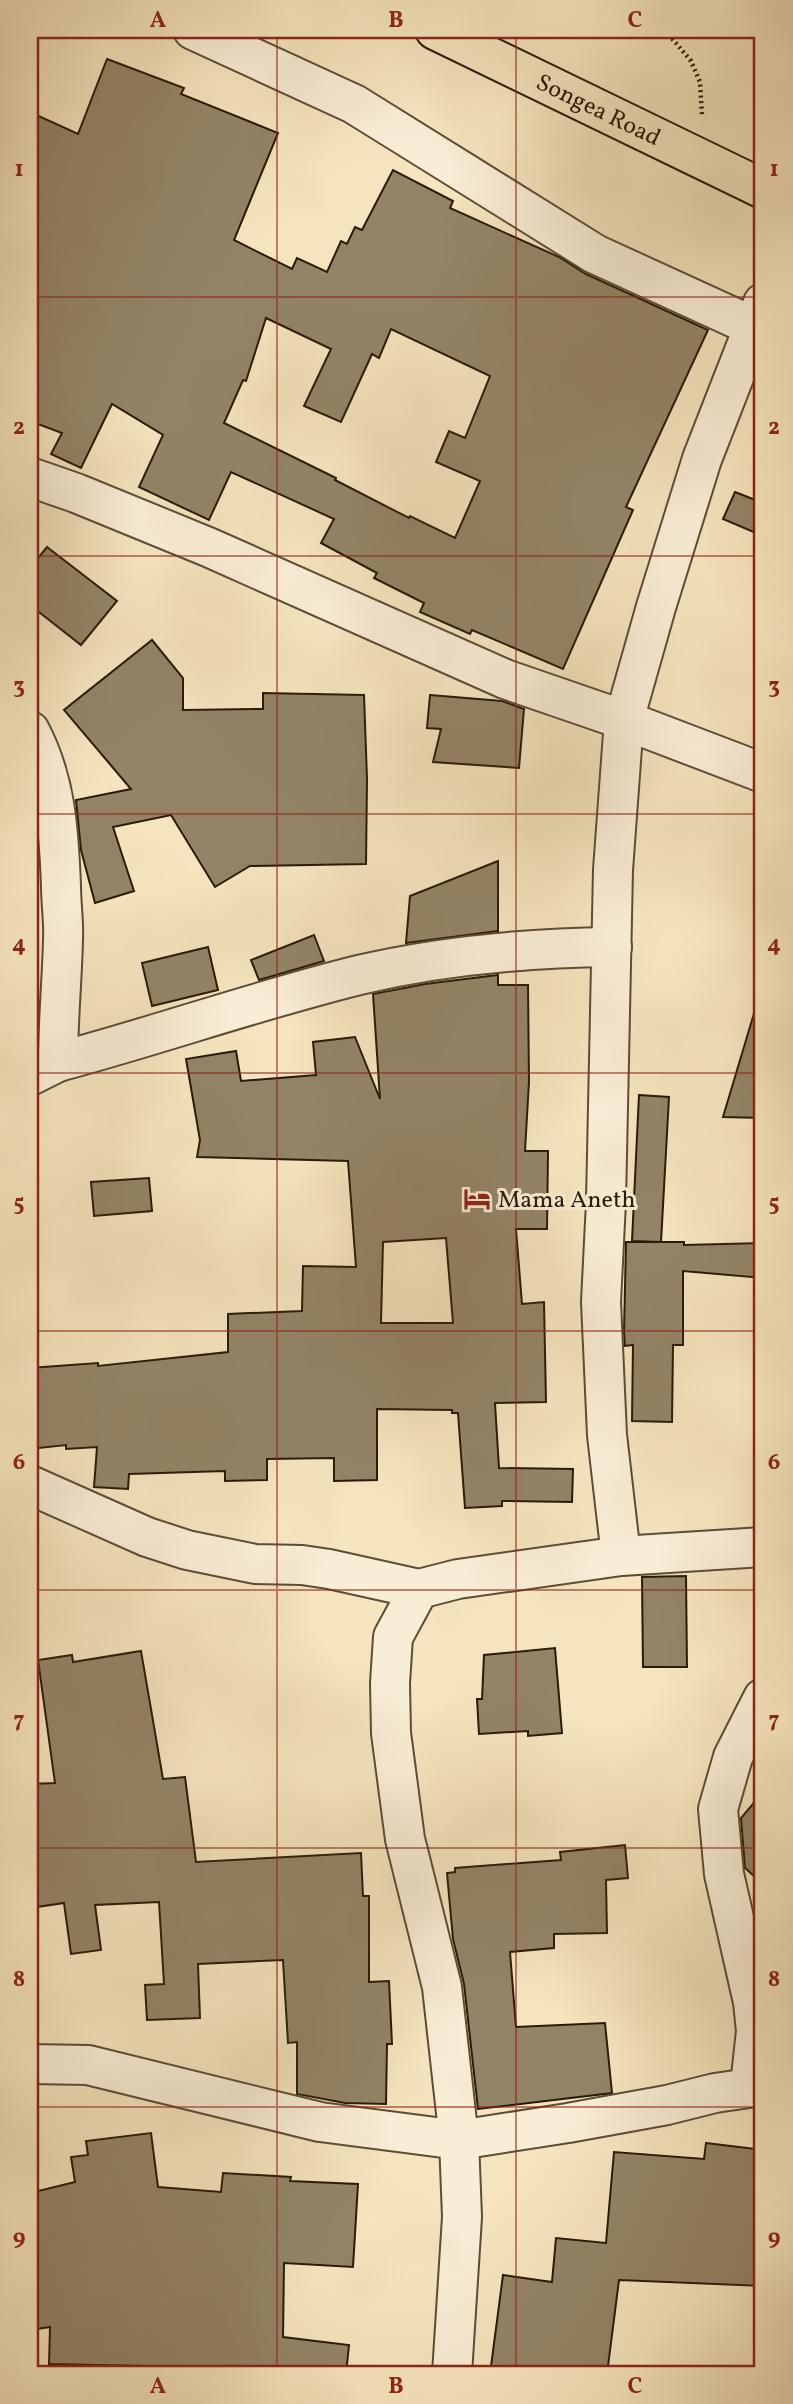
<svg xmlns="http://www.w3.org/2000/svg" width="793" height="2404" font-family="Vollkorn,serif">
<style>
.building{fill:#938467;stroke:#291b08;stroke-width:2;fill-rule:evenodd}
.lines{fill:none;stroke-linecap:round;stroke-linejoin:round}
.street-casing{stroke:#5c4d36;stroke-width:42}
.highway-casing{stroke:#291b08;stroke-width:42}
.path{stroke:#291b08;stroke-width:4.5;stroke-dasharray:2 3.5;stroke-linecap:butt}
.street{stroke:#f8edd5;stroke-width:38}
.highway{stroke:#f5e4be;stroke-width:38}
.grid{fill:none;stroke:#8f2418;stroke-width:2;stroke-opacity:0.55}
.labels{text-anchor:middle;stroke-width:6;stroke-linejoin:round;paint-order:stroke}
.street-label{font-size:24px;fill:#291b08;stroke:#f8edd5}
.poi-label{font-size:24px;fill:#291b08;stroke:#f8edd5;text-anchor:start}
.neatline{fill:none;stroke:#8f2418;stroke-width:2.5}
.grid-label{font-size:23px;text-anchor:middle;font-weight:bold;fill:#8f2418}
</style>
<rect width="100%" height="100%" fill="#f5e4be"/>
<filter id="stains"><feTurbulence type="fractalNoise" baseFrequency=".00286" numOctaves="4"/><feColorMatrix values="0 0 0 0 .2 0 0 0 0 .09 0 0 0 0 .02 0 0 0 .5 -.17"/></filter>
<radialGradient id="worn" r=".72"><stop offset=".6" stop-color="#630" stop-opacity="0"/><stop offset="1" stop-color="#630" stop-opacity=".3"/></radialGradient>
<!-- building -->
<g class="building">
<path d="M 107,59 L 184,88 L 181,94 L 278,133 L 234,240 L 292,269 L 297,258 L 327,272 L 341,241 L 347,244 L 355,227 L 362,230 L 393,170 L 453,201 L 450,208 L 559,257 L 586,274 L 708,330 L 626,507 L 633,510 L 563,669 L 472,630 L 470,634 L 420,612 L 424,603 L 374,578 L 377,573 L 321,543 L 334,519 L 231,472 L 209,520 L 139,487 L 163,435 L 112,404 L 81,468 L 51,454 L 62,433 L 30,421 L 30,112 L 78,134 ZM 266,318 L 331,349 L 304,406 L 341,422 L 372,354 L 379,358 L 391,329 L 490,376 L 465,438 L 449,431 L 436,462 L 480,481 L 455,538 L 410,516 L 409,518 L 335,480 L 336,478 L 224,423 L 243,380 L 246,381 Z"/>
<path d="M 735,492 L 763,503 L 763,536 L 723,519 Z"/>
<path d="M 47,547 L 117,601 L 81,645 L 30,605 L 30,568 Z"/>
<path d="M 152,640 L 183,678 L 183,710 L 263,709 L 263,693 L 364,695 L 367,779 L 366,864 L 250,866 L 215,887 L 171,815 L 113,827 L 134,891 L 95,903 L 81,850 L 76,800 L 131,789 L 64,710 Z"/>
<path d="M 430,695 L 502,701 L 524,709 L 519,768 L 433,762 L 441,729 L 427,728 Z"/>
<path d="M 498,861 L 498,931 L 406,943 L 410,896 Z"/>
<path d="M 314,935 L 324,961 L 259,980 L 251,960 Z"/>
<path d="M 208,947 L 218,990 L 152,1006 L 142,963 Z"/>
<path d="M 498,975 L 498,985 L 528,985 L 529,1082 L 525,1151 L 548,1151 L 547,1229 L 516,1229 L 522,1304 L 544,1302 L 546,1402 L 495,1403 L 499,1468 L 573,1469 L 572,1502 L 502,1501 L 502,1506 L 465,1508 L 458,1413 L 452,1413 L 452,1410 L 377,1409 L 377,1480 L 334,1481 L 334,1458 L 267,1459 L 267,1480 L 225,1481 L 225,1471 L 129,1474 L 128,1489 L 94,1487 L 97,1447 L 66,1449 L 66,1445 L 30,1449 L 30,1368 L 98,1363 L 98,1366 L 228,1352 L 228,1314 L 302,1311 L 303,1266 L 356,1267 L 348,1161 L 197,1157 L 200,1140 L 186,1059 L 236,1051 L 241,1081 L 316,1075 L 313,1042 L 355,1037 L 380,1099 L 373,994 L 425,984 ZM 446,1238 L 453,1323 L 381,1323 L 383,1242 Z"/>
<path d="M 755,1010 L 763,1011 L 763,1118 L 723,1117 Z"/>
<path d="M 639,1095 L 669,1097 L 661,1242 L 632,1241 Z"/>
<path d="M 149,1178 L 152,1211 L 94,1216 L 91,1182 Z"/>
<path d="M 626,1242 L 684,1242 L 684,1245 L 763,1243 L 763,1278 L 683,1271 L 683,1345 L 673,1345 L 672,1422 L 632,1421 L 633,1345 L 625,1346 L 624,1333 Z"/>
<path d="M 686,1576 L 687,1667 L 643,1667 L 642,1577 Z"/>
<path d="M 555,1648 L 562,1733 L 528,1736 L 528,1731 L 479,1734 L 477,1699 L 482,1699 L 484,1655 Z"/>
<path d="M 141,1651 L 163,1779 L 185,1777 L 196,1862 L 361,1853 L 363,1896 L 369,1896 L 369,1982 L 389,1981 L 392,2044 L 387,2044 L 386,2104 L 345,2103 L 297,2094 L 297,2042 L 288,2043 L 283,1960 L 198,1964 L 200,2018 L 147,2020 L 145,1985 L 164,1984 L 159,1902 L 95,1905 L 101,1950 L 71,1954 L 64,1903 L 30,1908 L 30,1784 L 55,1783 L 38,1660 L 72,1655 L 73,1662 Z"/>
<path d="M 763,1792 L 763,1884 L 745,1868 L 741,1818 Z"/>
<path d="M 625,1845 L 628,1878 L 606,1880 L 607,1933 L 554,1934 L 554,1948 L 510,1952 L 516,2027 L 605,2023 L 612,2093 L 478,2109 L 464,1984 L 453,1939 L 447,1873 L 455,1872 L 455,1868 L 561,1860 L 560,1852 Z"/>
<path d="M 151,2133 L 158,2187 L 221,2192 L 223,2173 L 291,2177 L 290,2181 L 358,2184 L 353,2267 L 284,2263 L 283,2337 L 349,2345 L 346,2374 L 194,2374 L 194,2367 L 49,2364 L 50,2327 L 30,2330 L 30,2193 L 75,2182 L 71,2157 L 88,2155 L 86,2141 Z"/>
<path d="M 706,2143 L 763,2150 L 763,2286 L 619,2280 L 607,2374 L 490,2374 L 503,2275 L 552,2282 L 556,2238 L 606,2243 L 614,2152 L 704,2159 Z"/>
</g>
<g class="lines">
<!-- street casing -->
<g class="street-casing">
<g id="street">
<path d="M 193,30 L 354,104 L 595,254 L 763,331"/>
<path d="M 30,477 L 76,493 L 208,547 L 505,679 L 624,720 L 763,773"/>
<path d="M 30,731 C 56,780 59,832 61,886 C 61,904 64,922 63,940 C 62,981 58,1021 58,1062"/>
<path d="M 30,1076 L 58,1062 C 159,1035 258,1000 359,975 C 440,956 529,948 612,947"/>
<path d="M 30,1485 L 147,1537 L 187,1550 L 255,1564 L 302,1565 L 329,1569 L 419,1589"/>
<path d="M 621,1556 L 607,1435 L 601,1302 L 606,1202 L 613,870 L 624,720 L 656,607 L 702,459 L 763,303"/>
<path d="M 30,2064 L 88,2065 L 320,2122 L 459,2140 L 568,2123 L 667,2105 L 715,2093 L 763,2086"/>
<path d="M 750,2086 L 756,2031 L 753,2002 L 724,1874 L 718,1809 L 733,1757 L 763,1698"/>
<path d="M 452,2374 L 462,2217 L 459,2140 L 442,1987 L 405,1839 L 391,1733 L 390,1683 L 393,1637 L 419,1589 L 458,1579 L 621,1556 L 763,1547"/>
</g>
</g>
<!-- highway casing -->
<g class="highway-casing">
<g id="highway">
<path id="s1" d="M 435,30 L 763,189"/>
</g>
</g>
<!-- path -->
<path class="path" d="M 665,30 L 691,61 L 700,82 L 702,115"/>
<!-- street -->
<use href="#street" class="street"/>
<!-- highway -->
<use href="#highway" class="highway"/>
</g>
<!-- grid -->
<path class="grid" d="M 277,30 L 277,2374M 516,30 L 516,2374M 30,297 L 763,297M 30,556 L 763,556M 30,814 L 763,814M 30,1073 L 763,1073M 30,1331 L 763,1331M 30,1590 L 763,1590M 30,1848 L 763,1848M 30,2107 L 763,2107"/>
<!-- icons -->
<defs>
<g id="hotel-bare" transform="scale(2.1)"><path d="M-6-4.5h1.5V1H6V5H4.5V3h-9V5H-6ZM-4 0a1.8 1.8 0 1 1 3.6 0ZM.5 0V-2.5h3Q6-2.5 6 0Z" fill="#8f2418" stroke="#f8edd5" stroke-width="2.5" paint-order="stroke"/></g>
</defs>
<g fill-rule="evenodd">
<use href="#hotel-bare" x="477" y="1199"/>
</g>
<g class="labels">
<!-- street labels -->
<g class="street-label">
<text dy="8" stroke="none"><textPath href="#s1" startOffset="182">Songea Road</textPath></text>
</g>
<!-- poi labels -->
<g class="poi-label">
<text x="498" y="1207">Mama Aneth</text>
</g>
</g>
<!-- margin -->
<rect width="793" height="2404" fill="none" stroke="#f5e4be" stroke-width="77"/>
<rect x="38" y="38" width="716" height="2328" class="neatline"/>
<g class="grid-label">
<text x="158" y="27">A</text>
<text x="396" y="27">B</text>
<text x="635" y="27">C</text>
<text x="19" y="176">1</text>
<text x="774" y="176">1</text>
<text x="19" y="434">2</text>
<text x="774" y="434">2</text>
<text x="19" y="693">3</text>
<text x="774" y="693">3</text>
<text x="19" y="951">4</text>
<text x="774" y="951">4</text>
<text x="19" y="1210">5</text>
<text x="774" y="1210">5</text>
<text x="19" y="1469">6</text>
<text x="774" y="1469">6</text>
<text x="19" y="1727">7</text>
<text x="774" y="1727">7</text>
<text x="19" y="1986">8</text>
<text x="774" y="1986">8</text>
<text x="19" y="2244">9</text>
<text x="774" y="2244">9</text>
<text x="158" y="2393">A</text>
<text x="396" y="2393">B</text>
<text x="635" y="2393">C</text>
</g>
<rect width="100%" height="100%" filter="url(#stains)"/>
<rect width="100%" height="100%" fill="url(#worn)"/>
</svg>
